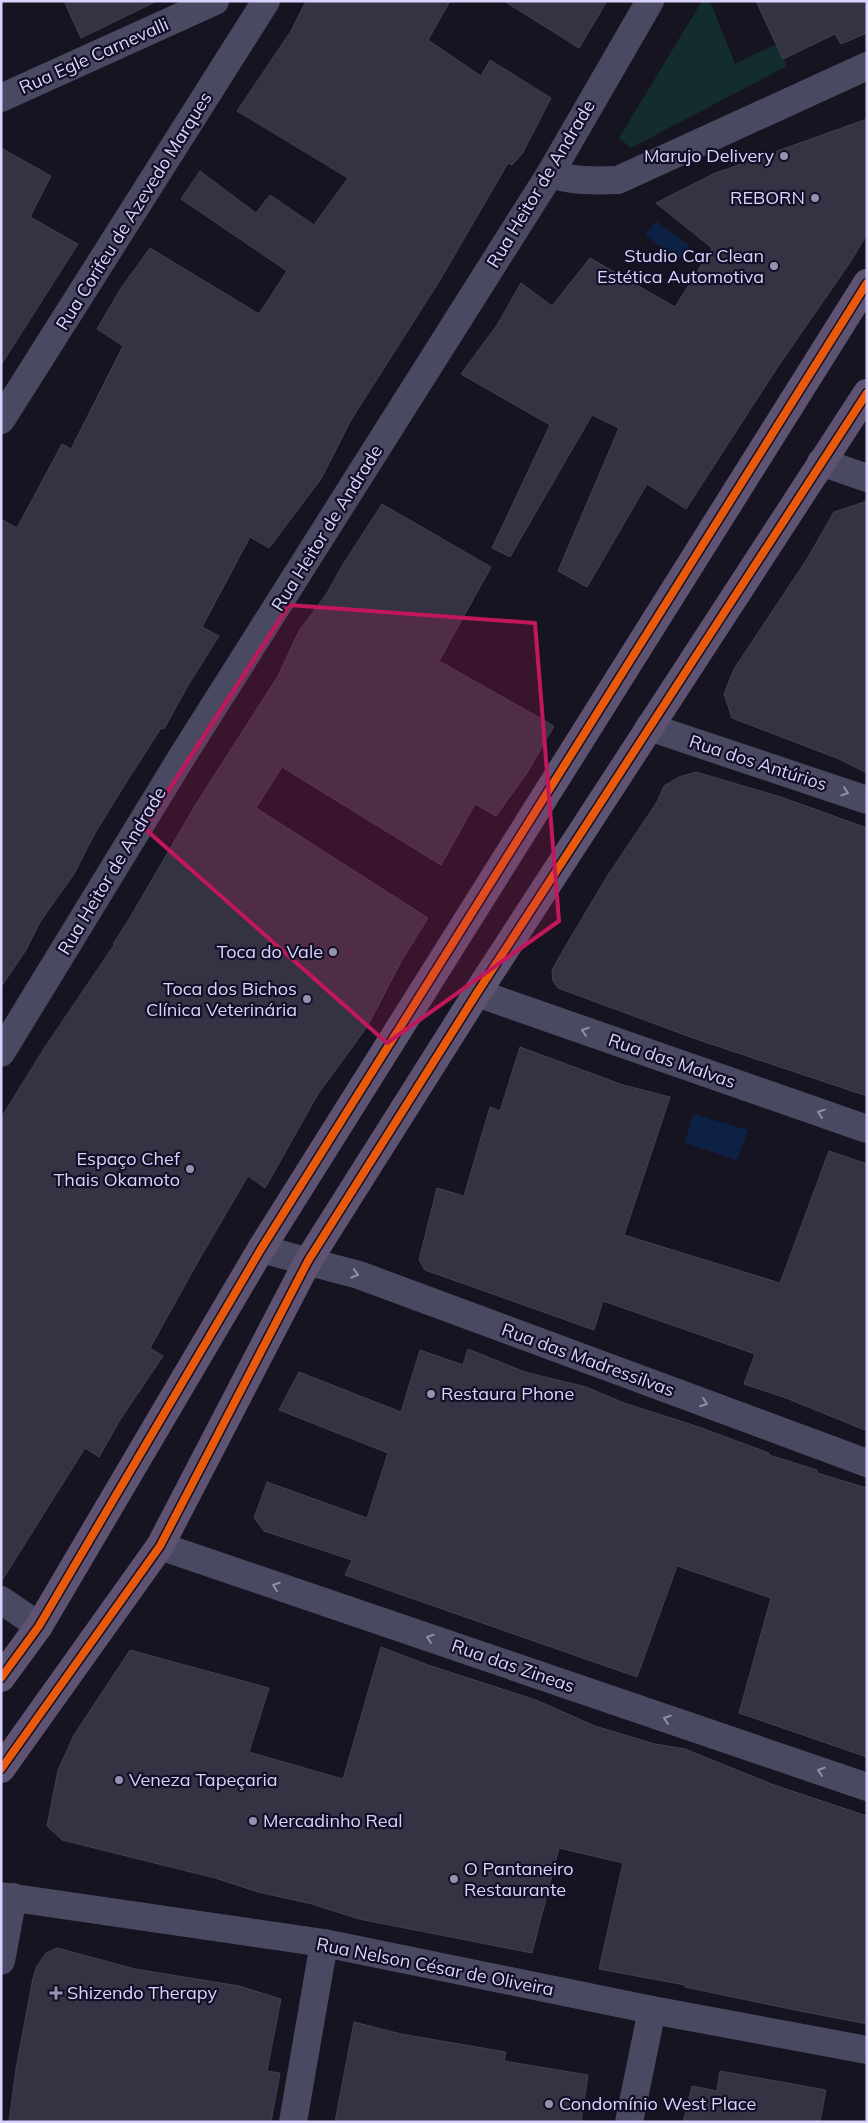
<svg xmlns="http://www.w3.org/2000/svg" width="868" height="2123" font-family="Mulish,sans-serif">
<style>
.green{fill:#132c2d}
.water{fill:#0d2144}
.building{fill:#343243;stroke:#433f54}
.lines{fill:none;stroke-linecap:round;stroke-linejoin:round}
.minor{stroke:#4a4962;stroke-width:28}
.major{stroke:#5e5373;stroke-width:28}
.cycleway-casing{stroke:#130f26;stroke-width:11}
.cycleway{stroke:#e8590c;stroke-width:8}
.oneway{stroke:#928eb0}
.marked{fill:#c2185b;fill-opacity:0.2;stroke:#c2185b;stroke-width:4;stroke-linejoin:round}
.poi-dot{fill:#9591b1;stroke:#130f26;stroke-width:2}
.labels{text-anchor:middle;stroke-width:4.5;stroke-linejoin:round;paint-order:stroke}
.street-label{font-size:18px;fill:#d9d4ff;stroke:#130f26}
.poi-label{font-size:18px;fill:#d9d4ff;stroke:#130f26;text-anchor:end}
</style>
<rect width="100%" height="100%" fill="#161421"/>
<!-- green -->
<path class="green" d="M 702,1 L 710,1 L 735,64 L 776,44 L 787,66 L 631,148 L 619,138 Z"/>
<!-- water -->
<g class="water">
<path d="M 656,221 L 689,245 L 678,261 L 645,235 Z"/>
<path d="M 693,1114 L 748,1130 L 737,1160 L 685,1143 Z"/>
</g>
<!-- building -->
<g class="building">
<path d="M 64,1 L 157,1 L 81,38 Z"/>
<path d="M 306,1 L 450,1 L 428,40 L 481,76 L 490,60 L 551,98 L 522,154 L 512,165 L 508,163 L 440,280 L 351,420 L 321,479 L 269,548 L 250,537 L 202,627 L 219,636 L 187,687 L 164,729 L 161,728 L 124,786 L 95,833 L 74,874 L 40,922 L 26,950 L 1,987 L 1,519 L 17,528 L 62,444 L 71,449 L 123,346 L 97,329 L 121,288 L 150,248 L 259,314 L 287,271 L 181,199 L 200,171 L 256,213 L 270,195 L 314,225 L 348,178 L 237,111 L 291,31 Z"/>
<path d="M 504,1 L 607,1 L 579,48 Z"/>
<path d="M 756,1 L 867,1 L 867,33 L 841,44 L 835,34 L 783,59 Z"/>
<path d="M 867,119 L 867,234 L 851,261 L 777,368 L 686,509 L 647,484 L 587,587 L 558,571 L 619,428 L 592,415 L 510,557 L 492,548 L 550,425 L 461,374 L 497,325 L 521,283 L 552,306 L 590,258 L 675,307 L 712,248 L 656,203 L 713,174 Z"/>
<path d="M 1,148 L 51,176 L 30,217 L 78,244 L 1,365 Z"/>
<path d="M 867,501 L 867,773 L 839,759 L 732,718 L 724,694 L 734,669 L 807,559 L 834,512 Z"/>
<path d="M 382,504 L 491,567 L 439,661 L 554,726 L 527,773 L 496,816 L 475,804 L 441,865 L 282,767 L 256,808 L 428,918 L 402,960 L 367,1027 L 318,1094 L 265,1188 L 248,1176 L 200,1258 L 150,1348 L 163,1356 L 120,1420 L 99,1457 L 85,1448 L 1,1582 L 1,1118 L 45,1047 L 114,945 L 113,944 L 128,921 L 196,804 L 278,676 L 299,631 L 327,593 L 342,566 Z"/>
<path d="M 696,772 L 781,797 L 867,828 L 867,1096 L 693,1038 L 558,988 L 553,981 L 552,970 L 565,947 L 608,875 L 657,802 L 664,786 L 679,777 Z"/>
<path d="M 520,1047 L 623,1085 L 670,1097 L 624,1235 L 780,1283 L 829,1151 L 867,1164 L 867,1431 L 786,1398 L 744,1384 L 755,1354 L 603,1301 L 594,1330 L 425,1270 L 419,1260 L 437,1188 L 464,1196 L 490,1107 L 500,1111 Z"/>
<path d="M 468,1349 L 525,1372 L 586,1387 L 624,1403 L 696,1426 L 769,1453 L 769,1455 L 817,1470 L 817,1473 L 867,1488 L 867,1757 L 739,1713 L 771,1598 L 677,1566 L 637,1677 L 345,1575 L 352,1560 L 264,1531 L 254,1518 L 267,1482 L 367,1518 L 388,1453 L 279,1410 L 299,1372 L 401,1412 L 420,1350 L 463,1365 Z"/>
<path d="M 381,1647 L 428,1665 L 536,1700 L 595,1726 L 655,1744 L 685,1749 L 774,1785 L 867,1816 L 867,2024 L 790,2009 L 685,1987 L 685,1985 L 599,1969 L 623,1863 L 559,1848 L 532,1953 L 359,1919 L 312,1904 L 258,1892 L 215,1878 L 62,1840 L 47,1826 L 58,1770 L 74,1735 L 130,1650 L 269,1688 L 249,1752 L 343,1779 Z"/>
<path d="M 57,1948 L 135,1969 L 239,1986 L 281,1999 L 267,2071 L 280,2073 L 271,2122 L 9,2122 L 16,2069 L 33,1978 L 37,1966 L 46,1953 Z"/>
<path d="M 354,2022 L 401,2034 L 506,2052 L 504,2061 L 588,2075 L 581,2122 L 335,2122 Z"/>
<path d="M 720,2071 L 826,2090 L 820,2122 L 683,2122 L 692,2086 L 717,2091 Z"/>
</g>
<g class="lines">
<!-- minor -->
<g class="minor">
<path d="M 1,98 L 215,1"/>
<path d="M 550,174 C 573,181 594,181 618,180 L 867,66"/>
<path d="M 1,420 L 266,1"/>
<path d="M 821,462 L 867,478"/>
<path d="M 649,727 L 867,800"/>
<path d="M 477,993 L 867,1129"/>
<path d="M 1,1053 L 183,755 L 550,174 L 650,1"/>
<path d="M 261,1249 L 359,1275 L 867,1463"/>
<path d="M 160,1546 L 867,1787"/>
<path d="M 1,1600 L 39,1626"/>
<path d="M 1,1896 L 324,1943 L 652,2010 L 867,2050"/>
<path d="M 1,1961 L 13,1897"/>
<path d="M 293,2122 L 324,1943"/>
<path d="M 629,2122 L 652,2010"/>
</g>
<!-- major -->
<g class="major">
<path d="M 1,1678 L 39,1626 L 261,1249 L 867,283"/>
<path d="M 1,1769 L 160,1546 L 308,1261 L 477,993 L 867,393"/>
</g>
<!-- cycleway casing -->
<g class="cycleway-casing">
<g id="cycleway">
<path d="M 1,1678 L 39,1626 L 261,1249 L 867,283"/>
<path d="M 1,1769 L 160,1546 L 308,1261 L 477,993 L 867,393"/>
</g>
</g>
<!-- cycleway -->
<use href="#cycleway" class="cycleway"/>
</g>
<!-- one-way arrows -->
<defs><path id="oneway-chevron" d="M-2-3.5L2.5 0L-2 3.5" fill="none" stroke-width="1.6" stroke-linecap="round" stroke-linejoin="round" transform="scale(1.25)"/></defs>
<g class="oneway">
<use href="#oneway-chevron" transform="translate(845 792) rotate(18)"/>
<use href="#oneway-chevron" transform="translate(585 1031) rotate(-161)"/>
<use href="#oneway-chevron" transform="translate(821 1113) rotate(-161)"/>
<use href="#oneway-chevron" transform="translate(355 1274) rotate(16)"/>
<use href="#oneway-chevron" transform="translate(704 1403) rotate(20)"/>
<use href="#oneway-chevron" transform="translate(276 1586) rotate(-161)"/>
<use href="#oneway-chevron" transform="translate(430 1638) rotate(-161)"/>
<use href="#oneway-chevron" transform="translate(667 1719) rotate(-161)"/>
<use href="#oneway-chevron" transform="translate(821 1771) rotate(-161)"/>
</g>
<!-- marked area -->
<path class="marked" d="M 289,605 L 535,623 L 559,921 L 387,1043 L 144,828 Z"/>
<!-- markers -->
<g class="poi-dot">
<circle cx="784" cy="156" r="5"/>
<circle cx="815" cy="198" r="5"/>
<circle cx="774" cy="266" r="5"/>
<circle cx="333" cy="952" r="5"/>
<circle cx="307" cy="999" r="5"/>
<circle cx="190" cy="1169" r="5"/>
<circle cx="431" cy="1394" r="5"/>
<circle cx="119" cy="1780" r="5"/>
<circle cx="253" cy="1821" r="5"/>
<circle cx="454" cy="1879" r="5"/>
<path d="M53.5 1985.5h5v5h5v5h-5v5h-5v-5h-5v-5h5z"/>
<circle cx="549" cy="2104" r="5"/>
</g>
<g class="labels">
<!-- street labels -->
<g class="street-label">
<text transform="translate(94 56) rotate(-24)" y="6">Rua Egle Carnevalli</text>
<text transform="translate(541 184) rotate(-59)" y="6">Rua Heitor de Andrade</text>
<text transform="translate(134 211) rotate(-58)" y="6">Rua Corifeu de Azevedo Marques</text>
<text transform="translate(327 528) rotate(-58)" y="6">Rua Heitor de Andrade</text>
<text transform="translate(758 763) rotate(18)" y="6">Rua dos Antúrios</text>
<text transform="translate(112 871) rotate(-59)" y="6">Rua Heitor de Andrade</text>
<text transform="translate(672 1061) rotate(19)" y="6">Rua das Malvas</text>
<text transform="translate(588 1360) rotate(20)" y="6">Rua das Madressilvas</text>
<text transform="translate(513 1666) rotate(19)" y="6">Rua das Zineas</text>
<text transform="translate(435 1967) rotate(11)" y="6">Rua Nelson César de Oliveira</text>
</g>
<!-- poi labels -->
<g class="poi-label">
<text x="774" y="162">Marujo Delivery</text>
<text x="805" y="204">REBORN</text>
<text x="764" y="262">Studio Car Clean<tspan x="764" dy="21">Estética Automotiva</tspan></text>
<text x="323" y="958">Toca do Vale</text>
<text x="297" y="995">Toca dos Bichos<tspan x="297" dy="21">Clínica Veterinária</tspan></text>
<text x="180" y="1165">Espaço Chef<tspan x="180" dy="21">Thais Okamoto</tspan></text>
<text x="441" y="1400" text-anchor="start">Restaura Phone</text>
<text x="129" y="1786" text-anchor="start">Veneza Tapeçaria</text>
<text x="263" y="1827" text-anchor="start">Mercadinho Real</text>
<text x="464" y="1875" text-anchor="start">O Pantaneiro<tspan x="464" dy="21">Restaurante</tspan></text>
<text x="67" y="1999" text-anchor="start">Shizendo Therapy</text>
<text x="559" y="2110" text-anchor="start">Condomínio West Place</text>
</g>
</g>
<!-- border -->
<rect width="868" height="2123" fill="none" stroke="#d9d4ff" stroke-width="5"/>
</svg>
